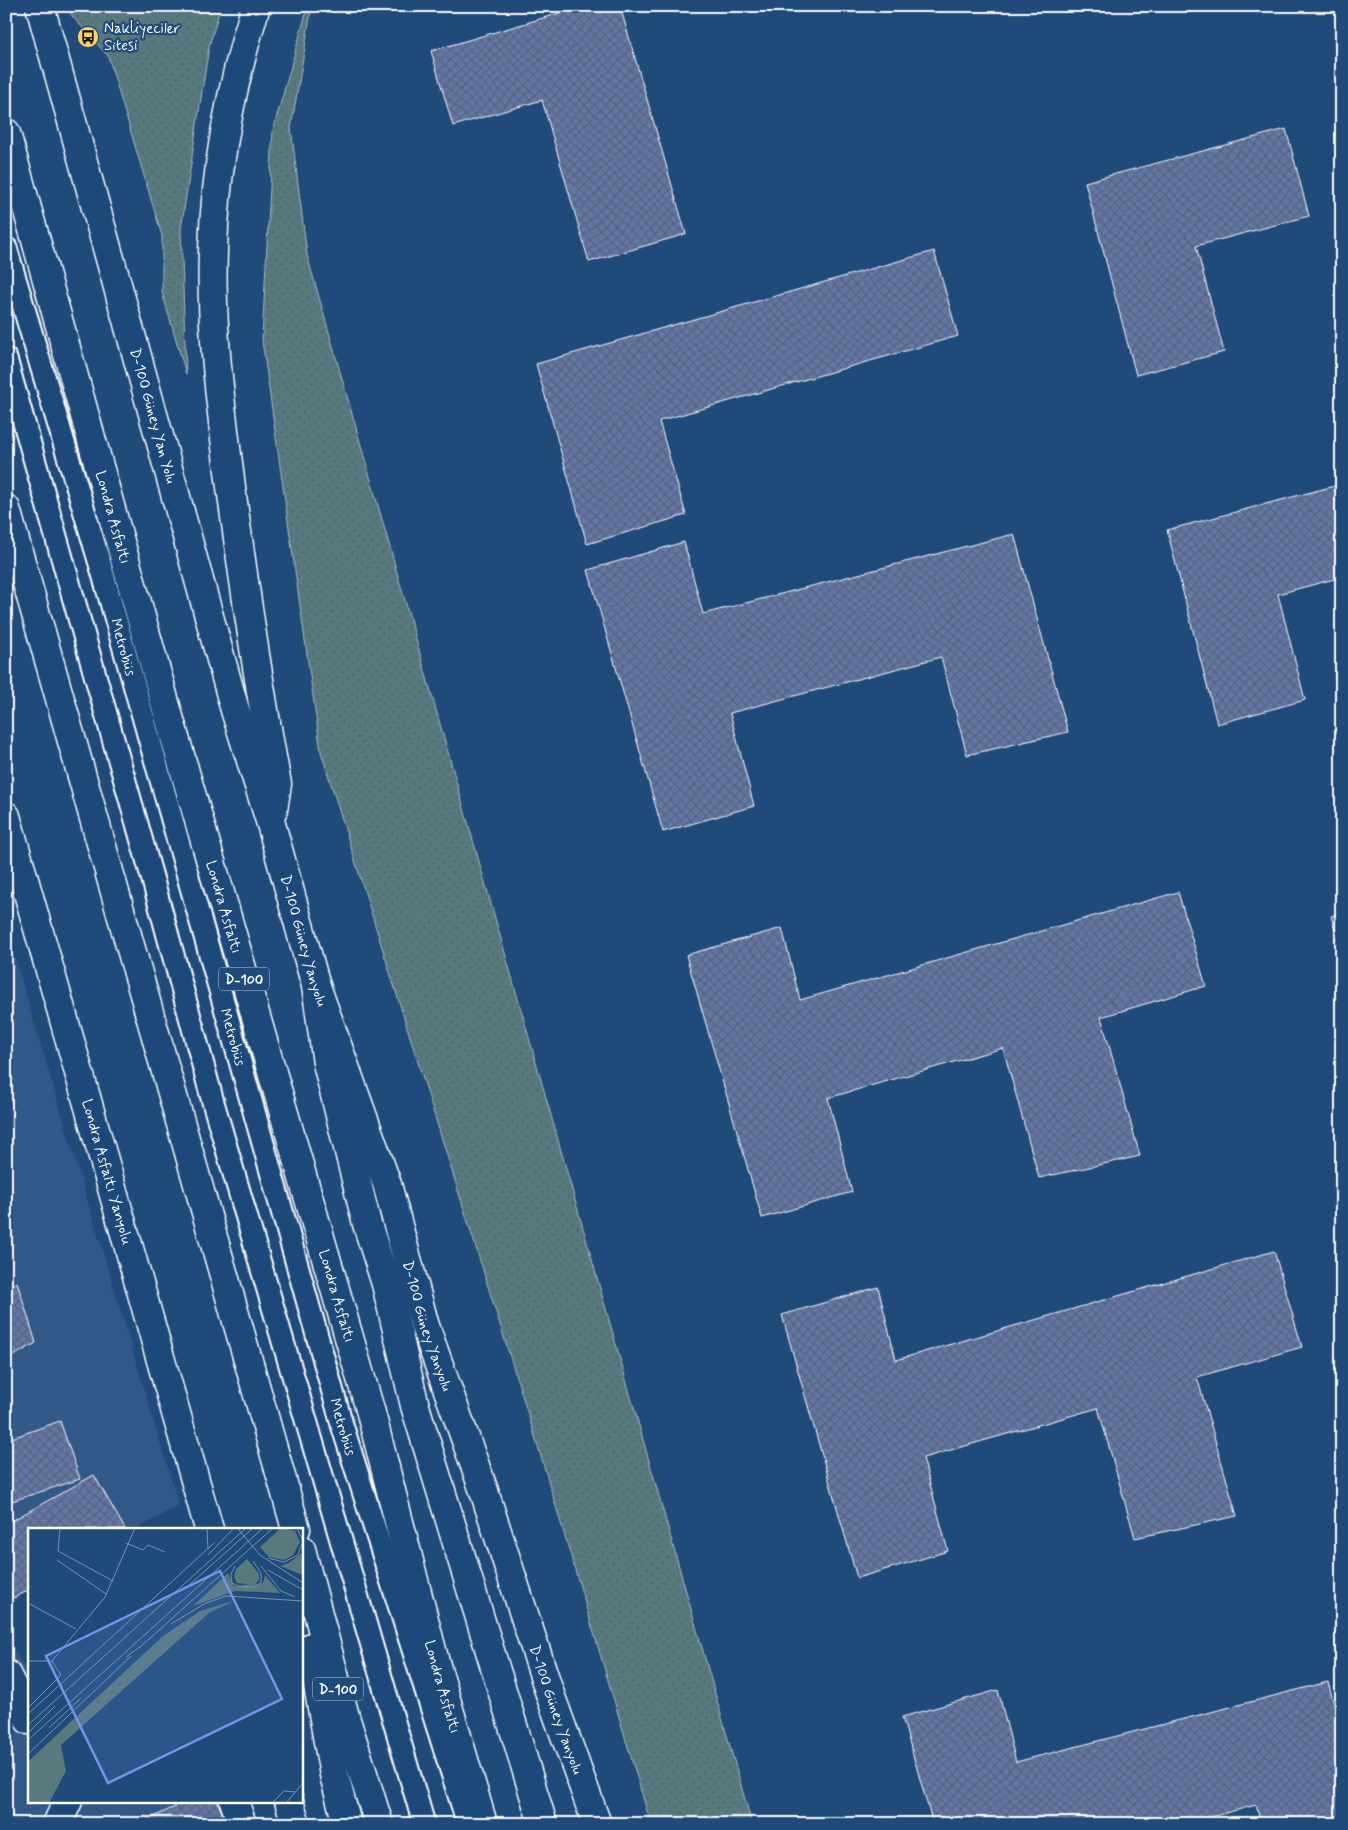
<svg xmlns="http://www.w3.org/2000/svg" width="1348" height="1830" font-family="Mynerve,sans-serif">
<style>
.built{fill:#335888}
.grass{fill:url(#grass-dots);stroke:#acbcbe}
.building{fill:url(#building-cross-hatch);stroke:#fff}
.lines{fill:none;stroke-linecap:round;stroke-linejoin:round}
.service-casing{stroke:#fff;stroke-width:25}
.minor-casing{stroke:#fff;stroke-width:31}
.primary-casing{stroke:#fff;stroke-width:31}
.trunk-casing{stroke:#fff;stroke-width:31}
.service{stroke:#1f4a7a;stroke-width:21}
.minor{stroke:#1f4a7a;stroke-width:28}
.primary{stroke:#1f4a7a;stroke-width:28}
.trunk{stroke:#1f4a7a;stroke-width:28}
.labels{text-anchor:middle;stroke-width:4.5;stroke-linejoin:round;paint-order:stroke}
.shield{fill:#1f4a7a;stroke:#bcc9d7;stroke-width:1}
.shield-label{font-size:14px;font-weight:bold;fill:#fff}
.poi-label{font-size:15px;fill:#fff;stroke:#1f4a7a;text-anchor:start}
.street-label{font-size:15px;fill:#fff;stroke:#1f4a7a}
.inset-road{fill:none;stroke:#7992af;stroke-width:1}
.view{fill:#7795e8;fill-opacity:0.15;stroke:#7795e8;stroke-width:2.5}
.inset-edge{fill:none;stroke:#fff;stroke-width:2.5}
</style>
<defs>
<pattern id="grass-dots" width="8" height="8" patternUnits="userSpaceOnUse" patternTransform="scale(1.25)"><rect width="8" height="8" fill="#59797e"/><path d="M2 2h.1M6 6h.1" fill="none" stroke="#526265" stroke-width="1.8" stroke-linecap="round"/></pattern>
<pattern id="building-cross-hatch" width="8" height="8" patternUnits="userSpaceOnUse" patternTransform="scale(1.25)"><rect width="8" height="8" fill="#6377a7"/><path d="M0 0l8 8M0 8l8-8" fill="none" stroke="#58627a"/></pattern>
</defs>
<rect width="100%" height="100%" fill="#1f4a7a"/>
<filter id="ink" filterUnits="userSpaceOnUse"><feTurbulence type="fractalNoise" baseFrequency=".02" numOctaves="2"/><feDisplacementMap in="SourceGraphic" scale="10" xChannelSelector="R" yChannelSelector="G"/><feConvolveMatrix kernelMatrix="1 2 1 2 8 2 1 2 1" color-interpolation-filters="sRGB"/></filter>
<g filter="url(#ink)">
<!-- built -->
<g class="built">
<path d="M 6,929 L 179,1505 L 137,1529 L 29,1529 L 29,1591 L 6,1603 Z"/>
<path d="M 6,1637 L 29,1675 L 29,1801 L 229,1801 L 236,1824 L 6,1824 Z"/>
</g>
<!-- grass -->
<g class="grass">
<path d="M 68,6 L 221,6 L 209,46 L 181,229 L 186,374 L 162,292 L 162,236 L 108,56 L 72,16 Z"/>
<path d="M 308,6 L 312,6 L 291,128 L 307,255 L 752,1824 L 651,1824 L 537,1443 L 321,752 L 262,340 L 273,130 Z"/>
</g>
<!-- building -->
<g class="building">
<path d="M 584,6 L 620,6 L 686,234 L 589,262 L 542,100 L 453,126 L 431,51 Z"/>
<path d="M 1286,129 L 1309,216 L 1196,246 L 1224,352 L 1136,375 L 1085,182 Z"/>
<path d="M 934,251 L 958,336 L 659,421 L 686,515 L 587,544 L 536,364 Z"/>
<path d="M 1342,484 L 1342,577 L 1278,594 L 1305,700 L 1217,724 L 1167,530 Z"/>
<path d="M 1014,534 L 1068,732 L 967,755 L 941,657 L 730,713 L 754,806 L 663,832 L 588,570 L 684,542 L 703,614 Z"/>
<path d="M 1178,892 L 1206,986 L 1101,1017 L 1140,1156 L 1039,1178 L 1003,1048 L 828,1098 L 852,1192 L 762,1218 L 686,955 L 782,928 L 800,1000 Z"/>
<path d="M 1342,913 L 1342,957 L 1331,916 Z"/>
<path d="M 1274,1251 L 1302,1347 L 1197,1377 L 1237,1516 L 1135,1538 L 1098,1408 L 923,1458 L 948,1551 L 857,1578 L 782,1315 L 878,1287 L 896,1360 Z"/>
<path d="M 17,1282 L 36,1343 L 6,1360 L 6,1288 Z"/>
<path d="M 60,1421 L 80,1479 L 6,1503 L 6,1440 Z"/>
<path d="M 94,1475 L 125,1529 L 29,1529 L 29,1590 L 14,1598 L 6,1585 L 6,1524 Z"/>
<path d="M 1328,1682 L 1342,1733 L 1342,1824 L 1261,1824 L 1256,1805 L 1184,1824 L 933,1824 L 902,1717 L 998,1690 L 1016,1762 Z"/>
<path d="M 187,1801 L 217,1801 L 227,1824 L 139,1824 Z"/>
</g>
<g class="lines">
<!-- service casing -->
<g class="service-casing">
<g id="service">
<path id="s1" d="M 6,248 L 103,574 L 343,1428 L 468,1824"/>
<path d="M 6,359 L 152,877 L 213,1102 L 424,1824"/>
</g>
</g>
<!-- minor casing -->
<g class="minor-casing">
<g id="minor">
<path d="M 6,1674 L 29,1720"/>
<path d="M 234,1801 L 242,1824"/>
<path d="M 57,1824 L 68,1801"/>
</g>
</g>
<!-- primary casing -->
<g class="primary-casing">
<g id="primary">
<path id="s2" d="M 40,6 L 235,710 L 271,824 L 316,986 L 387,1184 L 425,1326 L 483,1488 L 551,1697 L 597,1824"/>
<path d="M 256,6 C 231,86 215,167 213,251 C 210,332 222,414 232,495 C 245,591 259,688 277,784 L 273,810"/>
<path id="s3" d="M 6,816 L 209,1529"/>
<path d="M 289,1801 L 296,1824"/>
</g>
</g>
<!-- trunk casing -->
<g class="trunk-casing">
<g id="trunk">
<path id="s4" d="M 6,133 L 169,717 L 371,1413 L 435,1662 L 483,1824"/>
<path d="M 6,509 L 296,1529"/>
<path d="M 316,986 L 327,1063 L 367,1224 L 386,1284 L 415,1406 L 543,1824"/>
<path d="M 301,1549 L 346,1720 L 379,1824"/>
<path d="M 311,1647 L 334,1775 L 347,1824"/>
</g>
</g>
<!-- service -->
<use href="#service" class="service"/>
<!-- minor -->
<use href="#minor" class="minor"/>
<!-- primary -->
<use href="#primary" class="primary"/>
<!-- trunk -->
<use href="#trunk" class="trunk"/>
</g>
</g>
<!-- icons -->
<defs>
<g id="bus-disc" transform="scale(1.125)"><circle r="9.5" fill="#ffd166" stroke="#1f4a7a"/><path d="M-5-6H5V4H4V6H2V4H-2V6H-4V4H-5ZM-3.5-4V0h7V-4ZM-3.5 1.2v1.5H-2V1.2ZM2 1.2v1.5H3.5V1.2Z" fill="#111"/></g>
</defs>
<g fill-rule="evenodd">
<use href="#bus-disc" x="88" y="37"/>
</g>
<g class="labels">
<!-- shield labels -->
<g class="shield">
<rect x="219" y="967.5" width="50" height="23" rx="4"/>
<rect x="313" y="1677.5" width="50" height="23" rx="4"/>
</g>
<g class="shield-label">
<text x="244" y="984">D-100</text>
<text x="338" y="1694">D-100</text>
</g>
<!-- poi labels -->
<g class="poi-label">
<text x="104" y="33">Nakliyeciler<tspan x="104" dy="17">Sitesi</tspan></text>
</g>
<!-- street labels -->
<g class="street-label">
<text dy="5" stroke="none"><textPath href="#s2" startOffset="425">D-100 Güney Yan Yolu</textPath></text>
<text dy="5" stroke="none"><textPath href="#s4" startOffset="399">Londra Asfaltı</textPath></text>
<text dy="5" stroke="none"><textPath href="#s1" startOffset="416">Metrobüs</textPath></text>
<text dy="5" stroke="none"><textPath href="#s4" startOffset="804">Londra Asfaltı</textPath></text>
<text dy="5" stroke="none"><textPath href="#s2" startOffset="971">D-100 Güney Yanyolu</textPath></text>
<text dy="5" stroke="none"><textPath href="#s1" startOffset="821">Metrobüs</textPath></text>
<text dy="5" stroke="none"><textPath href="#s3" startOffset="370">Londra Asfaltı Yanyolu</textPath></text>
<text dy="5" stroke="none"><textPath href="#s4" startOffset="1209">Londra Asfaltı</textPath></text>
<text dy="5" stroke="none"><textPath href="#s2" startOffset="1376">D-100 Güney Yanyolu</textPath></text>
<text dy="5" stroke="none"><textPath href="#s1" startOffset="1226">Metrobüs</textPath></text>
<text dy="5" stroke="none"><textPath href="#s4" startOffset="1614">Londra Asfaltı</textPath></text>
<text dy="5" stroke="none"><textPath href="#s2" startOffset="1781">D-100 Güney Yanyolu</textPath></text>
</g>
</g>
<!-- overview -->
<g transform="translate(28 1528)">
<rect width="275" height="275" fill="#1f4a7a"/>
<path d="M 253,0 L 267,3 L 272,14 L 265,27 L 256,32 L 241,29 L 232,19 ZM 275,24 L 275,47 L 252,38 L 261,35 ZM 219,31 L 231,46 L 231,52 L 226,57 L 209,55 L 206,49 L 208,41 ZM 200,45 L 206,58 L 235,55 L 237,47 L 252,65 L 207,63 L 165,78 ZM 209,72 L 182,84 L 33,217 L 38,243 L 21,275 L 0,275 L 0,234 L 6,228 L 135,108 L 172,83 Z" fill="#59797e"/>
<path class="inset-road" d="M 32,0 L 30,23 L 85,53M 179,0 L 180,21M 210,1 L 232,27 L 275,55M 98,15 L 115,22 L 120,17 L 137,24M 180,27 L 206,0M 240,30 L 256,34 L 270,27 L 275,13 L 269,0M 29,32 L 78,66M 207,38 L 203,46 L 204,55 L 213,59 L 228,59 L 233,54 L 233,45 L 225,33M 233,38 L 253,63 L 267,69M 240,42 L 275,62M 160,58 L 225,0M 0,75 L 48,101M 143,96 L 178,75 L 198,68 L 275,73M 111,120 L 245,0M 98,129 L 113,118M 0,133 L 24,133 L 77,69 L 107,0M 0,180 L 33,147 L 24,133M 0,186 L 187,14M 0,197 L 218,0M 21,200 L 53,170M 0,205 L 27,178M 0,212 L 235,0M 0,226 L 103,128M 244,275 L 256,263 L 267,264M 258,275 L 275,255"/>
<path class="view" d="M 192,43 L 254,171 L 80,255 L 18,128 Z"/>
<rect width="275" height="275" class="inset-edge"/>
</g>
<!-- margin -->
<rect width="1348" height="1830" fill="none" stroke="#1f4a7a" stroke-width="25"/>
<rect x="12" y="12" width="1323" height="1805" fill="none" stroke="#fff" stroke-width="2" filter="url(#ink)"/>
</svg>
